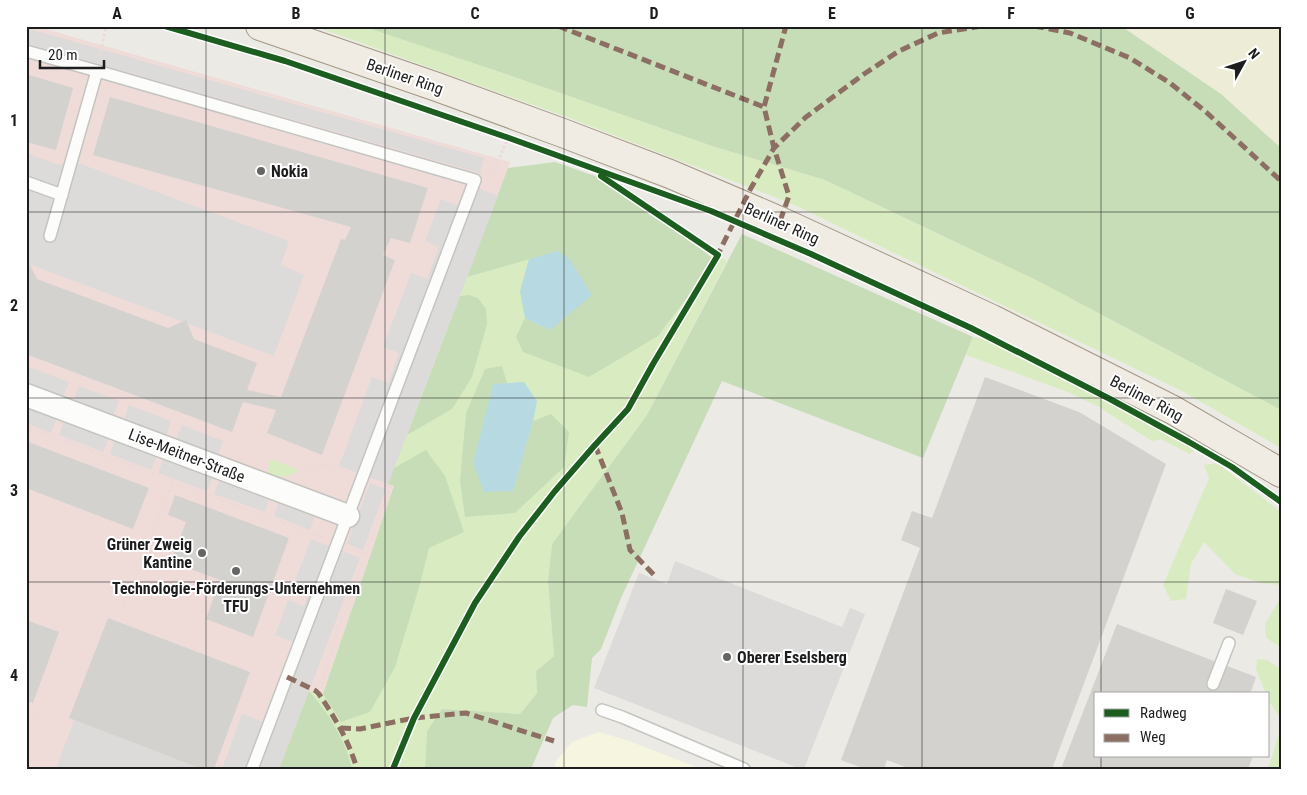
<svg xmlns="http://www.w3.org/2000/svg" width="1307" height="795" font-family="'Roboto Condensed',sans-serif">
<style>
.commercial{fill:#efdcd9}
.education{fill:#f6f6e0}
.farmland{fill:#ededd7}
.grass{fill:#d9ecc1}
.forest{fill:#c6ddb8}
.parking{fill:#dcdbd9}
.water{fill:#b6d9e2}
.building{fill:#d4d2ce}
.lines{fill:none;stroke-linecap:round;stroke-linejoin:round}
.service-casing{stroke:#c4c4c1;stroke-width:14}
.minor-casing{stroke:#c4c4c1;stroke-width:25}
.primary-casing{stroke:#a29782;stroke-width:30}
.path{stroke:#ebdad7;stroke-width:3;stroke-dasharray:2.5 2.5;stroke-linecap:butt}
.service{stroke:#fcfcfb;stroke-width:11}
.minor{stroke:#fcfcfb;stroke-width:22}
.primary{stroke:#f0ebe3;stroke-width:28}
.quiet{stroke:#8d6e63;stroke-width:5;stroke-dasharray:10 5;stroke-linecap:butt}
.cycleway-casing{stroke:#fff;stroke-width:9}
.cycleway{stroke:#1b5e20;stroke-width:6}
.grid{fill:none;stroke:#1d1d1d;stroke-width:1;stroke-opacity:0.55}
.poi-dot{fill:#656563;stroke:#fff;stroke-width:2}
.labels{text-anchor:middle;stroke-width:4;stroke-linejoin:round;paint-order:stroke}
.street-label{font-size:16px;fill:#1d1d1d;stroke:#fff}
.poi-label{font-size:16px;font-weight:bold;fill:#1d1d1d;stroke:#fff;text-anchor:start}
.neatline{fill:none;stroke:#1d1d1d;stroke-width:2}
.grid-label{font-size:16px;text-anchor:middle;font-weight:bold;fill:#1d1d1d}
</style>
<rect width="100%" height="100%" fill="#eceae5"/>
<!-- commercial -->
<path class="commercial" d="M 26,26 L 35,26 L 510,162 L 498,196 L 389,483 L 394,486 L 323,694 L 309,691 L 279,769 L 26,769 Z"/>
<!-- education -->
<path class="education" d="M 599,732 L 629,741 L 701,769 L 554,769 L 556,761 L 572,742 Z"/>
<!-- farmland -->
<path class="farmland" d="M 1121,26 L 1281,26 L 1281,148 L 1221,94 Z"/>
<!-- grass -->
<g class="grass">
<path d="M 314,26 L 362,26 L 382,32 L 506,74 L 712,146 L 825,180 L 1040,282 L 1281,410 L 1281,448 L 1184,392 L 790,203 L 567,117 Z"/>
<path d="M 508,168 L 718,255 L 727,261 L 647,415 L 552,544 L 548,581 L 554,656 L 536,671 L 537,693 L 520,714 L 442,709 L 427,731 L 425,769 L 279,769 L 309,691 L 323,693 L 394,486 L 388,484 Z"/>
<path d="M 973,337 L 985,339 L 1114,406 L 1195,450 L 1190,454 L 1161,439 L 1152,441 L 1099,407 L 1068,392 L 966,355 Z"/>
<path d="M 271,459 L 299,470 C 289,479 278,477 266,474 Z"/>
<path d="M 1217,463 L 1281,512 L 1281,585 L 1261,583 L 1235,574 L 1204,542 L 1191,564 L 1186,599 L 1171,601 L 1163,585 L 1209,478 L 1204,465 Z"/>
<path d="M 1281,597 L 1281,647 L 1266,638 L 1265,624 Z"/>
<path d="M 1257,659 L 1267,660 L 1281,669 L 1281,719 L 1268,700 L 1268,694 L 1266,694 L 1256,669 Z"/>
<path d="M 1281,727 L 1281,765 L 1279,769 L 1268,769 Z"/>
</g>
<!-- forest -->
<g class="forest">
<path d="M 362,26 L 1121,26 L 1221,94 L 1281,148 L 1281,410 L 1040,282 L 825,180 L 712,146 L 506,74 Z"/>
<path d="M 555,162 L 609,181 L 715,260 L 658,336 L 589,377 L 523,352 L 516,337 L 525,318 L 550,330 L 558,251 L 467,277 L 508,168 Z"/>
<path d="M 742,234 L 973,337 L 923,458 L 722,381 L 621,598 L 601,649 L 592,658 L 587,707 L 573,705 L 553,718 L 531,769 L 425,769 L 427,731 L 442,709 L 520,714 L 537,693 L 536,671 L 554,656 L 548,581 L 552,544 L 647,415 Z"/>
<path d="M 469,295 L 478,298 L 486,309 L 487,324 L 472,377 L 452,409 L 407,435 L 460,296 Z"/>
<path d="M 502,366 L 507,383 L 493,385 L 473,463 L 513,491 L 533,421 L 551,414 L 569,432 L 564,467 L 515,513 L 465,517 L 460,481 L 466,413 L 485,369 Z"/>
<path d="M 426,450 L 445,476 L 464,532 L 429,548 L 420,584 L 395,667 L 370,712 L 341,722 L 323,694 L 394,486 L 388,484 L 394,468 Z"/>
<path d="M 309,691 C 329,714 345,739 352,769 L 279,769 Z"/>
</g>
<!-- parking -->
<g class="parking">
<path d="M 26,28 L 484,158 L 480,173 L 26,43 Z"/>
<path d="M 26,153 L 56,164 L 81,164 L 289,241 L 281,265 L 304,275 L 274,356 L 26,263 Z"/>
<path d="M 473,186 L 498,196 L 388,484 L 339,466 L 372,377 L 388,383 L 399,353 L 383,347 L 411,273 L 427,279 L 439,247 L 425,241 L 441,199 L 464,208 Z"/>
<path d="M 26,366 L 69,382 L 63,397 L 26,383 Z"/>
<path d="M 79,386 L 119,401 L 113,416 L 73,401 Z"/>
<path d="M 129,405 L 171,421 L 166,436 L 124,420 Z"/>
<path d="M 26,406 L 57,418 L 51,433 L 26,423 Z"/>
<path d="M 64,420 L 109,437 L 103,452 L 59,435 Z"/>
<path d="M 182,425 L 223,441 L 218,455 L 176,440 Z"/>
<path d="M 115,440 L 157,455 L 151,470 L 110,454 Z"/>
<path d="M 164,458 L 213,476 L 207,491 L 158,473 Z"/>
<path d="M 220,479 L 270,498 L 265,512 L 214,494 Z"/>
<path d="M 370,483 L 386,489 L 363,550 L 347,544 Z"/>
<path d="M 279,501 L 315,515 L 310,530 L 274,516 Z"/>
<path d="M 311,539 L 360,558 L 279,769 L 222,769 L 242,714 L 269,724 L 299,644 L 275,635 L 288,600 L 304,606 L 309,592 L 293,586 Z"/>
<path d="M 675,561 L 842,627 L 850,608 L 865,614 L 804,769 L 801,769 L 594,688 L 639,573 L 667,584 Z"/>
<path d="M 74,720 L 202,769 L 56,769 Z"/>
</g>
<!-- water -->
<g class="water">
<path d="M 558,251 L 570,260 L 592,295 L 550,330 L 525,318 L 520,291 L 529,259 Z"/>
<path d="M 524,382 L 537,401 L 533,421 L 513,491 L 484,492 L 473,463 L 493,384 Z"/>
</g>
<!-- building -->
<g class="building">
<path d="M 26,74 L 73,88 L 56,150 L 26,142 Z"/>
<path d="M 110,97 L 428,188 L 410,243 L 391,238 L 383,255 L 395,260 L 322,455 L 267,433 L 276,410 L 243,402 L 232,432 L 26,354 L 26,262 L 28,261 L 37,279 L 168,328 L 186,320 L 194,339 L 257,363 L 247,390 L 281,397 L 341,239 L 345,240 L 351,227 L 93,155 Z"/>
<path d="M 985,377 L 1079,412 L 1166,464 L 1052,769 L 911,769 L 887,760 L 884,769 L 865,769 L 841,760 L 920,548 L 901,540 L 912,511 L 932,518 Z"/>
<path d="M 26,441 L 149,488 L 133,529 L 26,488 Z"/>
<path d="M 175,495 L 289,538 L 253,637 L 206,619 L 220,580 L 171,562 L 186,522 L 168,515 Z"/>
<path d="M 1226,589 L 1257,601 L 1243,635 L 1213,623 Z"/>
<path d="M 108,618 L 250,672 L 214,769 L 202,769 L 69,718 Z"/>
<path d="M 26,620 L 59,632 L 33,703 L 26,701 Z"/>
<path d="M 1117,624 L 1256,677 L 1250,694 L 1096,694 L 1096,756 L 1253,756 L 1248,769 L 1061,769 Z"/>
</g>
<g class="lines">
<!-- service casing -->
<g class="service-casing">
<g id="service">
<path d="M 26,51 L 97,71"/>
<path d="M 26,182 L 62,195"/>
<path d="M 50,236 L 97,71 L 475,180 L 252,769"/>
<path d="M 1213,684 L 1229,643"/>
<path d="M 602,710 L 622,717 L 744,769"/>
</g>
</g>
<!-- minor casing -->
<g class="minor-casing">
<path id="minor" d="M 26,395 L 348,516"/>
</g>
<!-- primary casing -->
<g class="primary-casing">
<path id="primary" d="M 260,26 L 437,87 L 560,132 L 670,174 L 780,221 L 992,319 L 1173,410 L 1281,473"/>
</g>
<!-- path -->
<g class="path">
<path d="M 100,56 L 106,26"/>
<path d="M 490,174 L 493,173 L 508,138"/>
<path d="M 26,426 L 323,538"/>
<path d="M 306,468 L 327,464 L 348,471"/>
<path d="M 366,554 L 390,487 L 377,483"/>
<path d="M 121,613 L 173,482"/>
<path d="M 319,694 L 336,634 L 366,554 L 352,549"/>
<path d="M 26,714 L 41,720"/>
</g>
<!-- service -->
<use href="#service" class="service"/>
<!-- minor -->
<use href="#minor" class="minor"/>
<!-- primary -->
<use href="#primary" class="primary"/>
<!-- quiet -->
<g class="quiet">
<path d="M 558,26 L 764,107"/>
<path d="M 1034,26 L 1070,33 L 1130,58 L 1170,83 L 1206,112 L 1281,181"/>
<path d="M 780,221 L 789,196 L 774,148 L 764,107 L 786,26"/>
<path d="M 716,258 L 751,188 L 774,148 L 806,117 L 864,74 L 899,51 L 938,33 L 982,26"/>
<path d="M 595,445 L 622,513 L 630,550 L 657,578"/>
<path d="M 287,677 L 316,691 L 319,694 C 335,718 349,741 357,769"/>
<path d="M 341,728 L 360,729 L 414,718 L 466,713 L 554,741"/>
</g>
<!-- cycleway casing -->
<g class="cycleway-casing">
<g id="cycleway">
<path d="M 165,26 L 285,61 L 509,138 L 711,211 L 811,254 L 971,328 L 1110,399 L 1189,442 L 1232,467 L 1281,502"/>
<path d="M 393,769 L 414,718 L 475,603 L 519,537 L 555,491 L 595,445 L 628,409 L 653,364 L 718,255 L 601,176"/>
</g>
</g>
<!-- cycleway -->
<use href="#cycleway" class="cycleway"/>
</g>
<!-- grid -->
<path class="grid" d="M 206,26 L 206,769M 385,26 L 385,769M 564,26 L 564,769M 743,26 L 743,769M 922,26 L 922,769M 1101,26 L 1101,694M 26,212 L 1281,212M 26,398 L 1281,398M 26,582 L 1281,582M 1101,756 L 1101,769"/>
<!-- markers -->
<g class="poi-dot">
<circle cx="261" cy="171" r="5"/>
<circle cx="202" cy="553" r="5"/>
<circle cx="236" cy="571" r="5"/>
<circle cx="727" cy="657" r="5"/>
</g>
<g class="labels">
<!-- street labels -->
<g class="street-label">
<text transform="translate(405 76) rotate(19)" y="6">Berliner Ring</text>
<text transform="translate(782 223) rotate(24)" y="6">Berliner Ring</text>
<text transform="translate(1147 398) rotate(28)" y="6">Berliner Ring</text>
<text transform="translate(187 455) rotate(21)" y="6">Lise-Meitner-Straße</text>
</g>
<!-- poi labels -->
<g class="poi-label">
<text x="271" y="177">Nokia</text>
<text x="192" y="550" text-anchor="end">Grüner Zweig<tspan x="192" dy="18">Kantine</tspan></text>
<text x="236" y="594" text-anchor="middle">Technologie-Förderungs-Unternehmen<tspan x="236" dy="18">TFU</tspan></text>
<text x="737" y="663">Oberer Eselsberg</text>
</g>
</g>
<!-- border -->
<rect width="1307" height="795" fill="none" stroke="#ffffff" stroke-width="55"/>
<!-- legend -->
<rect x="1094" y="692" width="175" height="65" fill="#ffffff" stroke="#a5a5a5"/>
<rect x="1104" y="709" width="25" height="8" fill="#1b5e20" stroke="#a5a5a5"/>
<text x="1140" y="718" font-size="15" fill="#1d1d1d">Radweg</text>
<rect x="1104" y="734" width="25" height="8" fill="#8d6e63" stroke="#a5a5a5"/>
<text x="1140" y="742" font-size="15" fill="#1d1d1d">Weg</text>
<!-- north arrow -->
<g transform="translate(1244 62) rotate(50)" stroke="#ffffff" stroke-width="4" paint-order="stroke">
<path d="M0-4L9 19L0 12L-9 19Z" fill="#1d1d1d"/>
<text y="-8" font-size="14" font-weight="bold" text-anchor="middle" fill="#1d1d1d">N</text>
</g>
<!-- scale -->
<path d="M40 60v8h64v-8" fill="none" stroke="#1d1d1d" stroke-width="2.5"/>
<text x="48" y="60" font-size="15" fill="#1d1d1d" stroke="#ffffff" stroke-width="4" paint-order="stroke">20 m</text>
<rect x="28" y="28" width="1252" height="740" class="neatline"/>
<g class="grid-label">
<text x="117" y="19">A</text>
<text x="296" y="19">B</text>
<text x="475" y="19">C</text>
<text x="654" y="19">D</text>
<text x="832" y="19">E</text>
<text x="1011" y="19">F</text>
<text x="1190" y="19">G</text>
<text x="14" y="126">1</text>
<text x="14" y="311">2</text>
<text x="14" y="496">3</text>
<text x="14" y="681">4</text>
</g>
</svg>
